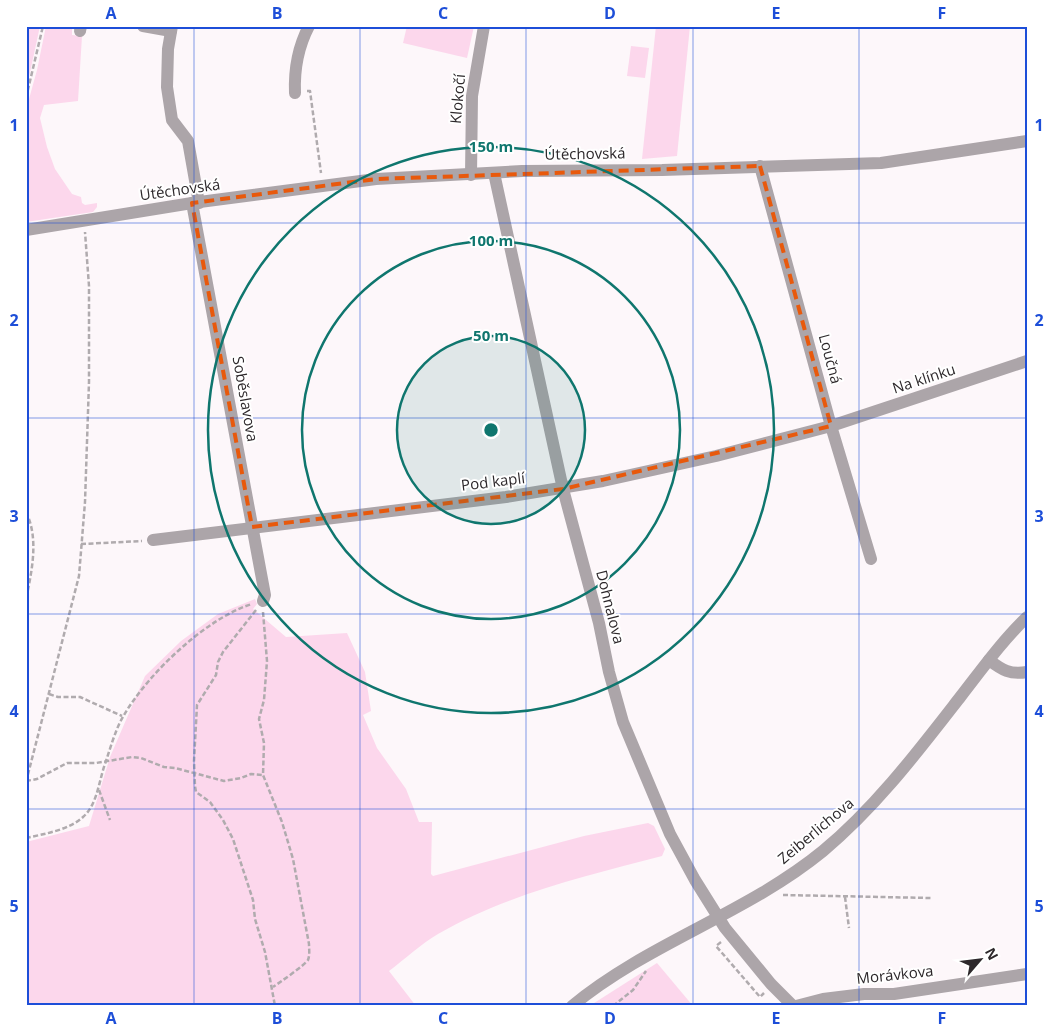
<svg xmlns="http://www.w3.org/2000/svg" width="1053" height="1032" font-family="'Open Sans',sans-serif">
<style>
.green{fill:#fcd7ec}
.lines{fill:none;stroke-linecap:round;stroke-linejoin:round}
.path{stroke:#b0abae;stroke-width:2.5;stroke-dasharray:5 2.5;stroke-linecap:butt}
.minor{stroke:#aca5a9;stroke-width:12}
.marked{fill:none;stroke:#e8590c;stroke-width:4;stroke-dasharray:10 6;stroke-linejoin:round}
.grid{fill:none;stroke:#1d4ed8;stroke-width:1;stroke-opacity:0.55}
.ring{fill:none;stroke:#0f766e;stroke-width:2.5}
.labels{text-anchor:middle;stroke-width:4;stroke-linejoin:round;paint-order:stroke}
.street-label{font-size:15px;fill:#2d282b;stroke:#fff}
.centre{fill:#0f766e;stroke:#fff;stroke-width:2.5}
.ring-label{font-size:15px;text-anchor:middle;font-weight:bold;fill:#0f766e;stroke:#fff;stroke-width:4;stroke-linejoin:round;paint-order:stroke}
.neatline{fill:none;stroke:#1d4ed8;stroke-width:2}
.grid-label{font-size:16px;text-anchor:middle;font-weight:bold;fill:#1d4ed8}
</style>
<rect width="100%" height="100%" fill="#fdf7fa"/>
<!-- green -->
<g class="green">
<path d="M 26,26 L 40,26 L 26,91 Z"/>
<path d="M 46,26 L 72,26 L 72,35 L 82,36 L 78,101 L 44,105 L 40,118 L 47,147 L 55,169 L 72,194 L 81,197 L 82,203 L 85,205 L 97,203 L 97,207 L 93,212 L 26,222 L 26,110 L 37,70 Z"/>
<path d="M 407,26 L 474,26 L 467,58 L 403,43 Z"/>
<path d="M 656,26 L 690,26 L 677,156 L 642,159 Z"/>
<path d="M 631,46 L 649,48 L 645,78 L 627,76 Z"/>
<path d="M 255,599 L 257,604 L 253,609 L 286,637 L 347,633 L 365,672 L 371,711 L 363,715 L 377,748 L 406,789 L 419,822 L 432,822 L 431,874 L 433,876 L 584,836 L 648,823 L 654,826 L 665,849 L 662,856 C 586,876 507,894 438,934 C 421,944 405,959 389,971 L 416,1006 L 26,1006 L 26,842 L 89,826 L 110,757 L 145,676 L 181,641 L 218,614 Z"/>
<path d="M 657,963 L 693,1006 L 590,1006 L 591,1005 Z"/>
</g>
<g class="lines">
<!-- path -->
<g class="path">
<path d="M 307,91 L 310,91 L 321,173"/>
<path d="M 26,98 L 43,26"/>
<path d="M 26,512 C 39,538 32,571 26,599"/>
<path d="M 81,544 L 142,541"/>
<path d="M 256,610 L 223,652 L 218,662 L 216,675 L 197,705 L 194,761 L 195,786 L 196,792 L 210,802 L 223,820 L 233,839 L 253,900 L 255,919 L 265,952 L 275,1006"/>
<path d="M 263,612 L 267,661 L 264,700 L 259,719 L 264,743 L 263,775 L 282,822 L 293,859 L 309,944 C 309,949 310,955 308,960 C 305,965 279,983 273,987"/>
<path d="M 49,694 L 58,697 L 80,697 L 122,716"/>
<path d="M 26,781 L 37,779 L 67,763 L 96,763 L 132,757 L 141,758 L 164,767 L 175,768 L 224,781 L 241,778 L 251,774 L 263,775"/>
<path d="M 26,782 L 79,576 L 85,502 L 89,382 L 89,286 L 85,232"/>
<path d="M 99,790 L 110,820"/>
<path d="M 26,838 C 44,834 69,830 83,817 C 98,804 99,779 106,761 C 111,746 116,728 124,715 C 148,674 206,618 252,604"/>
<path d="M 783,895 L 931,898"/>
<path d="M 845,897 L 849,928"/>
<path d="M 721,942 L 716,946 L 760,997 L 764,993"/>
<path d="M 613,1006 L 633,990 L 646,971"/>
</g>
<!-- minor -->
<g class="minor">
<path d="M 143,26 L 171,31"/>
<path d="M 172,26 L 168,49 L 167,87 L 172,120 L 188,141 L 199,203"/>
<path d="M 80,31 L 81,26"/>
<path d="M 295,93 C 294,69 298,47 309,26"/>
<path d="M 760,166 L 831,426 L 871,559"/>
<path d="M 494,173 L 563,489 L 599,623 L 609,672 L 623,722 L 670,834 L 695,880 L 725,928 L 771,984 L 793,1006"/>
<path d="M 471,175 L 472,96 L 484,26"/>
<path d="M 192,203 L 265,595 L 263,601"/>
<path d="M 26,230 L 192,203 L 376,179 L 522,171 L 662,170 L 881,163 L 1027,141"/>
<path d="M 153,540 L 506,497 L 603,481 L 716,456 L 831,426 L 1027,361"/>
<path d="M 989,660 C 1002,670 1010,675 1027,672"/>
<path d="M 572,1006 C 648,943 746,914 823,851 C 876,807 919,750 961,696 C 982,669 1002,641 1027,617"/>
<path d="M 796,1006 L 823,999 L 864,994 L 894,994 L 1027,974"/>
</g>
</g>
<!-- marked area -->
<path class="marked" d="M 760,166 L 831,426 L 563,489 L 252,527 L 192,203 L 376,179 Z"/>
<!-- grid -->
<path class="grid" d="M 194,26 L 194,1006M 360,26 L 360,1006M 526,26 L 526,1006M 693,26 L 693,1006M 859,26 L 859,1006M 26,223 L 1027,223M 26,418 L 1027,418M 26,614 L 1027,614M 26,809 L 1027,809"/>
<!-- distance rings -->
<circle cx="491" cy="430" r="94" fill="#0f766e" fill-opacity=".12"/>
<g class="ring">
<circle cx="491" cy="430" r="94"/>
<circle cx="491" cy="430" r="189"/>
<circle cx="491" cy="430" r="283"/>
</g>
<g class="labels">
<!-- street labels -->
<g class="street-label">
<text transform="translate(458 99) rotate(-85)" y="5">Klokočí</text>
<text transform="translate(585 154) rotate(-1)" y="5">Útěchovská</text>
<text transform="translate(180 190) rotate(-8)" y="5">Útěchovská</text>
<text transform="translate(830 359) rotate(75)" y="5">Loučná</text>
<text transform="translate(924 379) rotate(-18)" y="5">Na klínku</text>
<text transform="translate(245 399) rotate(80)" y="5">Soběslavova</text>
<text transform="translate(493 482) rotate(-7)" y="5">Pod kaplí</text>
<text transform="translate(610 607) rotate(76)" y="5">Dohnalova</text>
<text transform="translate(816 831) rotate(-40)" y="5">Zeiberlichova</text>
<text transform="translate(895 975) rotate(-6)" y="5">Morávkova</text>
</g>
</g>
<circle cx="491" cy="430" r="8" class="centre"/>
<g class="ring-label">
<text x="491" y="152">150 m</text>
<text x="491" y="246">100 m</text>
<text x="491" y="341">50 m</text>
</g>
<!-- border -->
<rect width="1053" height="1032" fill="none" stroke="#ffffff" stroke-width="55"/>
<!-- north arrow -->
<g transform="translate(980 960) rotate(62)" stroke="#ffffff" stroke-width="4" paint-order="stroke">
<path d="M0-4L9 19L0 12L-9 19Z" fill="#2d282b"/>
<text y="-8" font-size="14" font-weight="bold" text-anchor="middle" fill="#2d282b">N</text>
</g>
<rect x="28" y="28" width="998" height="976" class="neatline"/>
<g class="grid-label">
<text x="111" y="19">A</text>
<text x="277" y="19">B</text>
<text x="443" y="19">C</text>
<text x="610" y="19">D</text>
<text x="776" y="19">E</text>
<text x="942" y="19">F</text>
<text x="14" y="131">1</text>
<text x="1039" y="131">1</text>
<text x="14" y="326">2</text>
<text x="1039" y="326">2</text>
<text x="14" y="522">3</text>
<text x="1039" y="522">3</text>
<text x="14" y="717">4</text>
<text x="1039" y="717">4</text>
<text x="14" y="912">5</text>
<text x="1039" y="912">5</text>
<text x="111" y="1024">A</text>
<text x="277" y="1024">B</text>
<text x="443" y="1024">C</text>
<text x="610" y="1024">D</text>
<text x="776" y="1024">E</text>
<text x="942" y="1024">F</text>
</g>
</svg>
